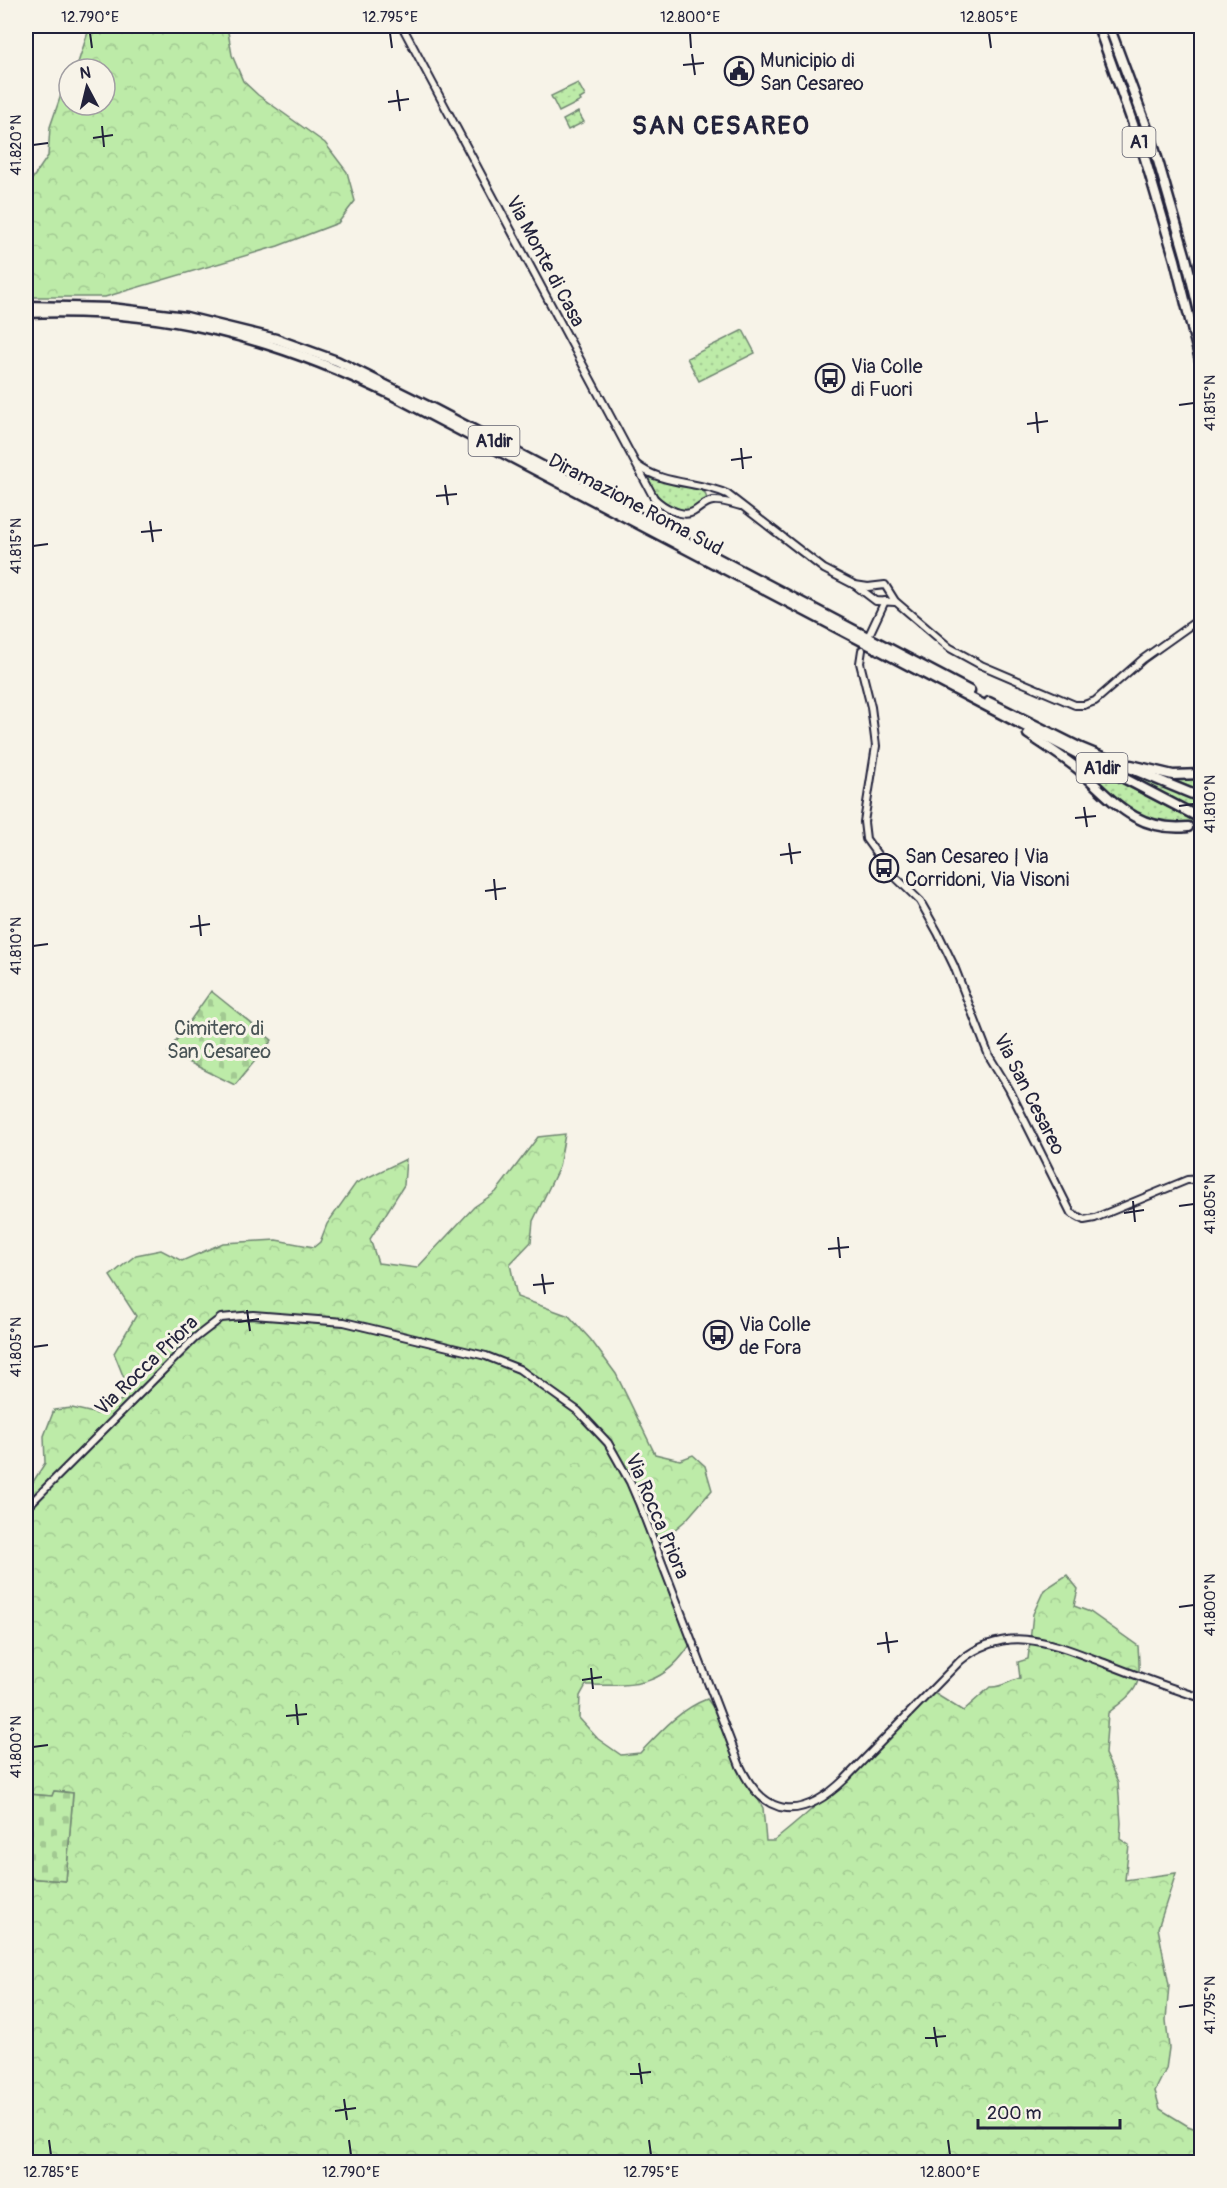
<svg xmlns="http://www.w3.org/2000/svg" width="1227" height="2188" font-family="Pangolin,sans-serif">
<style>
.grass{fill:url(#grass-dots);stroke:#708672;stroke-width:1.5}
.forest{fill:url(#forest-crowns);stroke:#708672;stroke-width:1.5}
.cemetery{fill:url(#cemetery-stones);stroke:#708672;stroke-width:1.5}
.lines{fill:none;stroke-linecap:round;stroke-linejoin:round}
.highway-tunnel{stroke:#ccc9c5;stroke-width:8;stroke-dasharray:8 4;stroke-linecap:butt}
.minor-casing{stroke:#22223b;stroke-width:10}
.highway-casing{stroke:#22223b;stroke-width:13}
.minor{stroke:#f7f3e8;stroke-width:6}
.highway{stroke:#f7f3e8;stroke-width:8}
.ticks{fill:none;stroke:#22223b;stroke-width:2}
.labels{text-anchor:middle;stroke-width:6;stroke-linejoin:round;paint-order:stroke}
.shield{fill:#f7f3e8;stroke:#62616f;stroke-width:1.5}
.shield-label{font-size:18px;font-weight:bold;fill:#22223b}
.poi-label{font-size:20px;fill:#22223b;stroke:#f7f3e8;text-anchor:start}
.street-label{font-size:20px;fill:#22223b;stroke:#f7f3e8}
.park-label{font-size:20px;fill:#495456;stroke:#f7f3e8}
.district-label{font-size:26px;font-weight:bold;letter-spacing:1.5px;fill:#22223b;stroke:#f7f3e8}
.neatline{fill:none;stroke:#22223b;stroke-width:2}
.ticks-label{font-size:15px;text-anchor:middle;fill:#22223b}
</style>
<defs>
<pattern id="grass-dots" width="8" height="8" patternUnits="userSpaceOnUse" patternTransform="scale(1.5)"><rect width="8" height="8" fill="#bdeba8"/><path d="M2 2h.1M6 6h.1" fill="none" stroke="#a2c992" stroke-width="1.8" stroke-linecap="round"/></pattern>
<pattern id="forest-crowns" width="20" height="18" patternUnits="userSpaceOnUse" patternTransform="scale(1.5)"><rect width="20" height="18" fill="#bdeba8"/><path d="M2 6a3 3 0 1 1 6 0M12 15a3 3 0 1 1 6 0" fill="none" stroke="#a2c992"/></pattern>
<pattern id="cemetery-stones" width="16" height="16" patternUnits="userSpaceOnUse" patternTransform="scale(1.5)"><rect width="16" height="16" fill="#bdeba8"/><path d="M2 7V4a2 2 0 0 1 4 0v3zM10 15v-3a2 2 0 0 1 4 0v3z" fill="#a2c992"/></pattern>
</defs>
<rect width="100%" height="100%" fill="#f7f3e8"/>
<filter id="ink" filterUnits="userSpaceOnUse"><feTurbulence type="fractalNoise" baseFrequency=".0167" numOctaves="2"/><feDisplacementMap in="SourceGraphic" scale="12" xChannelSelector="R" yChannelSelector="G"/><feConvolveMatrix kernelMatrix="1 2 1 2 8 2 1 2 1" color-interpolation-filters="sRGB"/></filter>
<g filter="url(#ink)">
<!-- grass -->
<g class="grass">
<path d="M 578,83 L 585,96 L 580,99 L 581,101 L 559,112 L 551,96 Z"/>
<path d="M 578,112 L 584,122 L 568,130 L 563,120 Z"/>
<path d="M 743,330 L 755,353 L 699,381 L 687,358 Z"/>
<path d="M 646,478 L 659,479 L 701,490 L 705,493 L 707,499 C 681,524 660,503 646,478 Z"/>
<path d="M 1070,746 L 1201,803 L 1201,814 Z"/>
<path d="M 1073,758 L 1196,822 C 1138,832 1110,795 1073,758 Z"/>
<path d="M 1201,776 L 1201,791 L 1165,777 Z"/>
</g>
<!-- forest -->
<g class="forest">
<path d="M 90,26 L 227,26 L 232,55 L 243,81 L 258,95 L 325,143 L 347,172 L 355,201 L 338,223 L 278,246 L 105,297 L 26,297 L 26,188 L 48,156 L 50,127 L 63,89 L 69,80 L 69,105 L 105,105 L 105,69 L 76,69 Z"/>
<path d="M 565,1134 L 559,1167 L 533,1221 L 531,1242 L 510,1264 L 517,1297 L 569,1316 L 591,1340 L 616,1374 L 655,1454 L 680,1460 L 693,1455 L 705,1466 L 712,1490 L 686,1520 L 655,1546 L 692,1642 C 663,1688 636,1686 586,1685 L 580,1696 L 579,1718 L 598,1739 L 621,1755 L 640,1753 C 660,1732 680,1709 707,1699 L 724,1722 L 743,1773 L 763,1808 L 766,1841 L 774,1841 C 831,1796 882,1743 934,1693 L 963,1711 L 990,1687 C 1001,1688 1009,1681 1020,1678 L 1018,1662 L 1028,1659 L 1033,1614 L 1044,1590 L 1067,1575 L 1078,1589 L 1074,1606 L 1090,1612 L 1138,1646 C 1141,1687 1140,1688 1108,1713 L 1105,1754 L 1118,1782 L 1121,1823 L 1120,1839 L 1129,1845 L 1125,1880 L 1176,1873 L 1158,1928 L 1169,1985 L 1166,2020 L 1169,2048 L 1166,2069 L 1155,2091 L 1160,2109 L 1188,2126 L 1201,2131 L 1201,2162 L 26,2162 L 26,1878 L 66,1881 L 73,1793 L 54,1791 L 52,1796 L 26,1794 L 26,1493 L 45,1463 L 44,1436 L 54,1410 L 72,1408 L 98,1414 L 125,1398 L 126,1383 L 114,1353 L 136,1316 L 110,1276 L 136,1255 L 161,1250 L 182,1261 L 223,1243 L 276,1240 L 314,1247 L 320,1242 L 327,1224 L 356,1183 L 406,1159 L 404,1185 L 370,1239 L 378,1263 L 417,1268 L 474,1207 L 496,1192 L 538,1137 Z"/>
</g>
<!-- cemetery -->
<g class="cemetery">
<path d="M 211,991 L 272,1040 L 235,1085 L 168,1052 Z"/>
<path d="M 54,1791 L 73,1793 L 66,1881 L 26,1878 L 26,1794 L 52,1796 Z"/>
</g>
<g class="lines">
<!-- highway-tunnel -->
<path class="highway-tunnel" d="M 1188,827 L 1202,824"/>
<!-- minor casing -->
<g class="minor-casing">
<g id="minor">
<path d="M 402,26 L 654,498 C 662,506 681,518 693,512 C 701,508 704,502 713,501 C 723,500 732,504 741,506"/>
<path d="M 637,465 C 662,485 699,481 727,494 L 824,569 L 855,585 L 876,601 L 895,602"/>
<path d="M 855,585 L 868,587 L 885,585 L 895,601 L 950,648 L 981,665 L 1075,705 L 1084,705 L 1095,701 L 1143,659 L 1202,617"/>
<path d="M 870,633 L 885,601"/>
<path d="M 862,650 L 860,663 L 871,707 L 876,746 L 864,822 L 866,839 L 889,871 L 920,901 L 938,933 L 954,966 L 989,1056 L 1009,1089 L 1071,1213 L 1084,1220 L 1095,1218 L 1187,1180 L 1202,1179"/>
<path d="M 26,1508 L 195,1338 L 221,1318 L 253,1315 L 344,1322 L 486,1356 L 519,1369 L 578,1411 L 608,1443 L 630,1482 L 639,1503 L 740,1766 C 766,1821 804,1819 845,1779 L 960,1661 C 1008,1621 1056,1645 1107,1664 C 1138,1676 1169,1688 1202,1698"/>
</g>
</g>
<!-- highway casing -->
<g class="highway-casing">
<g id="highway">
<path d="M 1098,26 L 1144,155 L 1175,260 L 1202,368"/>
<path d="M 1109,26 L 1154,147 L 1186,258 L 1202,324"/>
<path d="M 26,306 L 111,308 L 186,317 L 276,339 L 337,361 L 434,409 L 970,691"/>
<path d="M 26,313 C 160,307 274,337 394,396 L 1202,819"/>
<path d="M 989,702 L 1081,748 L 1202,798"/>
<path d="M 1028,734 C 1044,745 1062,756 1078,769 C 1113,800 1135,832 1188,827"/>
<path d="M 1131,765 L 1173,775 L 1202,774"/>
</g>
</g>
<!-- minor -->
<use href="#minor" class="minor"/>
<!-- highway -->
<use href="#highway" class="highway"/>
</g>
</g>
<!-- ticks -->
<path class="ticks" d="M 90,33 L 92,48M 390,33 L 392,48M 690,33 L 691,48M 989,33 L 991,48M 692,54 L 695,75M 683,65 L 704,63M 397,90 L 400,111M 388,102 L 409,99M 102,126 L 104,147M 93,138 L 113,135M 33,145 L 48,143M 1179,405 L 1194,403M 1036,412 L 1038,433M 1027,424 L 1048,421M 741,448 L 743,469M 731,460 L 752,457M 445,485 L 448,505M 436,496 L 457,494M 150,521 L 153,542M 141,532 L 162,530M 33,546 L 48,544M 1179,806 L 1194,804M 1084,807 L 1087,827M 1075,818 L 1096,816M 789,843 L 792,864M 780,855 L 801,852M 494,879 L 496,900M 485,891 L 506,888M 199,915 L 201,936M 190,927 L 210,924M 33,946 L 48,944M 1133,1201 L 1135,1222M 1179,1206 L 1194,1204M 1124,1213 L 1144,1210M 838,1237 L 840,1258M 828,1249 L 849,1247M 542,1274 L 545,1294M 533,1285 L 554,1283M 247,1310 L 250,1331M 238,1322 L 259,1319M 33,1347 L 48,1345M 1179,1607 L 1194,1605M 886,1632 L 889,1653M 877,1644 L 898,1641M 591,1668 L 593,1689M 582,1680 L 602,1677M 296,1704 L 298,1725M 286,1716 L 307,1714M 33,1747 L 48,1745M 1179,2007 L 1194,2005M 934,2027 L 937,2047M 925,2038 L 946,2036M 639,2063 L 642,2084M 630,2074 L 651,2072M 344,2099 L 347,2120M 335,2111 L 356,2108M 49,2140 L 51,2155M 349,2140 L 351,2155M 649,2140 L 651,2155M 948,2140 L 950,2155"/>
<!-- icons -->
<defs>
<g id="civic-ring" transform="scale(1.5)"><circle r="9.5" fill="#f7f3e8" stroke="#22223b" stroke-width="1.5"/><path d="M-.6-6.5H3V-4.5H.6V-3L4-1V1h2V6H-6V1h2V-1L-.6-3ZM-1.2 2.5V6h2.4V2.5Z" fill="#22223b"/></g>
<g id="bus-ring" transform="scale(1.5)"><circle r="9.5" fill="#f7f3e8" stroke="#22223b" stroke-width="1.5"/><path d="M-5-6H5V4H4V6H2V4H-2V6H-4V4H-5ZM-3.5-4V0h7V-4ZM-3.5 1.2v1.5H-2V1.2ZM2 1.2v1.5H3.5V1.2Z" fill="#22223b"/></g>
</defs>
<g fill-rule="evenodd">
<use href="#civic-ring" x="739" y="71"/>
<use href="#bus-ring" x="830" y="378"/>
<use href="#bus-ring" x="884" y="868"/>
<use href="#bus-ring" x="718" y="1335"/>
</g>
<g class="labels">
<!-- shield labels -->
<g class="shield">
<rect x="1122.5" y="127" width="33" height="30" rx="4.5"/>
<rect x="468.5" y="426" width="51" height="30" rx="4.5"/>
<rect x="1076.5" y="753" width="51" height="30" rx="4.5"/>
</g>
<g class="shield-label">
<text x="1139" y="148">A1</text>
<text x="494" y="447">A1dir</text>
<text x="1102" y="774">A1dir</text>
</g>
<!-- poi labels -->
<g class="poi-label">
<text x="760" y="67">Municipio di<tspan x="760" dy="23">San Cesareo</tspan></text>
<text x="851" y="373">Via Colle<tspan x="851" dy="23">di Fuori</tspan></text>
<text x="905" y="863">San Cesareo | Via<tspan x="905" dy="23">Corridoni, Via Visoni</tspan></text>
<text x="739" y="1331">Via Colle<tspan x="739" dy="23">de Fora</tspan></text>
</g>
<!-- street labels -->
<g class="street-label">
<text transform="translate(546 261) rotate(62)" y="7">Via Monte di Casa</text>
<text transform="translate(636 504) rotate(28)" y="7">Diramazione Roma Sud</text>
<text transform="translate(1030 1094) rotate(63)" y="7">Via San Cesareo</text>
<text transform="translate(146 1365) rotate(-44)" y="7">Via Rocca Priora</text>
<text transform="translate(658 1516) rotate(67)" y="7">Via Rocca Priora</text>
</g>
<!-- park labels -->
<g class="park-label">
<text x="219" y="1035">Cimitero di<tspan x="219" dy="23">San Cesareo</tspan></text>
</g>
<!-- district labels -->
<g class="district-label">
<text x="721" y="134">SAN CESAREO</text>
</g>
</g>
<!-- margin -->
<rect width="1227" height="2188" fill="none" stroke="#f7f3e8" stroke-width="66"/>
<!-- north arrow -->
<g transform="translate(87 87) rotate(353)"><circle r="28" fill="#f7f3e8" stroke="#a29fa3" stroke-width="1.5"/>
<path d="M0-4.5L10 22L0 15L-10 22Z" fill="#22223b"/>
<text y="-9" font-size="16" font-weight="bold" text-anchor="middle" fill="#22223b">N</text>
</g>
<!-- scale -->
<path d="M978 2119v9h142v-9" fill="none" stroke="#22223b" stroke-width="3"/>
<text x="987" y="2119" font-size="18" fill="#22223b" stroke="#f7f3e8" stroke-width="4.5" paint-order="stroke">200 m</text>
<rect x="33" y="33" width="1161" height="2122" class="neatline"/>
<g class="ticks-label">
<text x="90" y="22">12.790°E</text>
<text x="390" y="22">12.795°E</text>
<text x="690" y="22">12.800°E</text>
<text x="989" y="22">12.805°E</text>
<text transform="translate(16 145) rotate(-90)" y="5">41.820°N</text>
<text transform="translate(1210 403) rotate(-90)" y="5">41.815°N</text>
<text transform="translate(16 546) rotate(-90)" y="5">41.815°N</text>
<text transform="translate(1210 804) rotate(-90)" y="5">41.810°N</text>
<text transform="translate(16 946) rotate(-90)" y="5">41.810°N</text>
<text transform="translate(1210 1204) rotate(-90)" y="5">41.805°N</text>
<text transform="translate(16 1347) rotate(-90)" y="5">41.805°N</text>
<text transform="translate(1210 1605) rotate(-90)" y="5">41.800°N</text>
<text transform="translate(16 1747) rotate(-90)" y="5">41.800°N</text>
<text transform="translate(1210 2005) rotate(-90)" y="5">41.795°N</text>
<text x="51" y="2177">12.785°E</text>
<text x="351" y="2177">12.790°E</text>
<text x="651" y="2177">12.795°E</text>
<text x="950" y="2177">12.800°E</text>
</g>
</svg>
